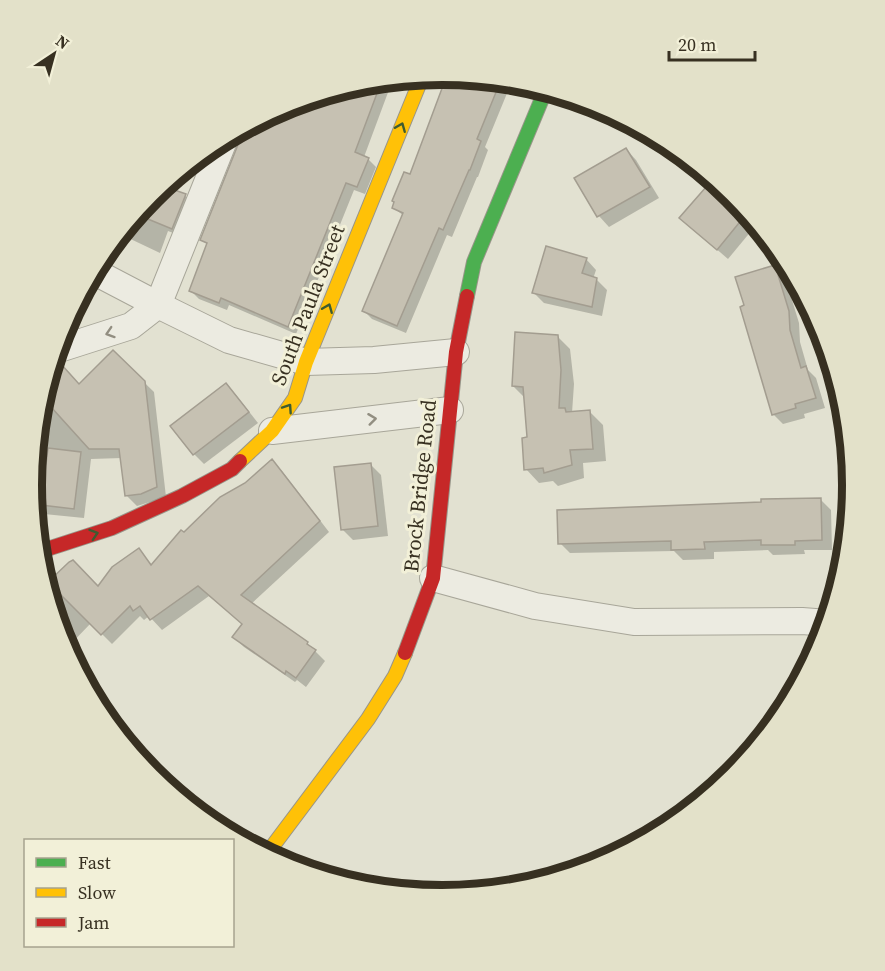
<svg xmlns="http://www.w3.org/2000/svg" width="885" height="971" font-family="'Source Serif 4',serif">
<style>
.shadow{fill:#0003}
.building{fill:#c6c1b2;stroke:#a39d90;stroke-width:1.5}
.lines{fill:none;stroke-linecap:round;stroke-linejoin:round}
.street-casing{stroke:#a8a699;stroke-width:28}
.fast-casing{stroke:#989589;stroke-width:16}
.slow-casing{stroke:#989589;stroke-width:16}
.jam-casing{stroke:#989589;stroke-width:16}
.street{stroke:#ecebe1;stroke-width:26}
.fast{stroke:#4caf50;stroke-width:14}
.slow{stroke:#ffc107;stroke-width:14}
.jam{stroke:#c62828;stroke-width:14}
.oneway{stroke:#3e5c31}
.oneway2{stroke:#928e81}
.labels{text-anchor:middle;stroke-width:6;stroke-linejoin:round;paint-order:stroke}
.street-label{font-size:21px;fill:#373021;stroke:#f2f0d8}
.rim{fill:none;stroke:#373021;stroke-width:8}
</style>
<rect width="100%" height="100%" fill="#e2e1d1"/>
<!-- shadow -->
<g class="shadow">
<path d="M 445,75 L 512,81 L 485,147 L 488,150 L 478,177 L 477,177 L 452,237 L 447,235 L 406,333 L 372,319 L 364,311 L 404,216 L 394,208 L 410,176 L 444,89 L 440,86 Z"/>
<path d="M 393,79 L 364,157 L 368,159 L 376,167 L 365,194 L 354,190 L 296,334 L 229,305 L 227,310 L 199,299 L 191,291 L 208,245 L 202,240 L 240,144 L 241,135 L 243,128 L 286,106 L 363,82 Z"/>
<path d="M 626,149 L 636,160 L 659,198 L 609,227 L 599,216 L 576,178 Z"/>
<path d="M 161,187 L 185,196 L 193,204 L 181,236 L 168,231 L 160,253 L 120,234 L 152,195 Z"/>
<path d="M 706,189 L 752,230 L 728,259 L 692,228 Z"/>
<path d="M 586,259 L 596,270 L 593,279 L 596,279 L 607,290 L 602,316 L 544,303 L 534,293 Z"/>
<path d="M 775,267 L 785,277 L 799,323 L 800,342 L 808,370 L 816,378 L 825,408 L 804,414 L 805,418 L 783,424 L 773,414 L 745,306 Z"/>
<path d="M 557,336 L 570,349 L 574,384 L 572,413 L 589,411 L 603,425 L 606,461 L 583,463 L 584,478 L 558,486 L 553,481 L 539,483 L 526,469 L 528,439 L 525,398 L 513,386 Z"/>
<path d="M 113,352 L 154,392 L 166,497 L 137,506 L 127,496 L 122,458 L 91,459 L 84,518 L 34,513 L 32,486 L 39,405 L 49,374 L 58,366 L 79,385 Z"/>
<path d="M 226,385 L 236,395 L 258,423 L 204,464 L 194,454 Z"/>
<path d="M 272,461 L 282,471 L 329,532 L 251,604 L 307,643 L 325,661 L 306,687 L 297,680 L 295,682 L 244,647 L 234,637 L 243,624 L 209,596 L 162,630 L 149,616 L 144,620 L 140,616 L 112,644 L 91,623 L 66,649 L 63,642 L 46,586 L 70,563 L 99,588 L 139,550 L 153,566 L 184,534 L 246,484 Z"/>
<path d="M 370,464 L 381,475 L 388,536 L 353,540 L 342,529 Z"/>
<path d="M 821,500 L 831,510 L 832,550 L 804,550 L 805,554 L 773,555 L 768,550 L 714,552 L 714,559 L 683,560 L 674,551 L 570,553 L 560,543 Z"/>
<path d="M 790,680 L 802,680 L 789,706 Z"/>
<path d="M 147,764 L 192,797 L 208,814 L 205,820 L 152,776 L 144,767 Z"/>
</g>
<!-- building -->
<g class="building">
<path d="M 447,75 L 501,80 L 477,139 L 481,141 L 470,170 L 469,170 L 443,230 L 439,228 L 397,326 L 362,311 L 403,213 L 392,208 L 394,202 L 392,201 L 404,172 L 410,174 Z"/>
<path d="M 382,80 L 355,152 L 369,158 L 357,187 L 346,183 L 288,327 L 221,298 L 219,303 L 189,291 L 207,243 L 200,240 L 245,127 L 286,106 L 363,82 Z"/>
<path d="M 626,148 L 650,187 L 597,217 L 574,178 Z"/>
<path d="M 163,186 L 186,194 L 172,229 L 143,217 L 151,196 Z"/>
<path d="M 706,187 L 743,218 L 717,250 L 679,218 Z"/>
<path d="M 546,246 L 587,258 L 582,273 L 597,278 L 592,307 L 532,293 Z"/>
<path d="M 775,265 L 789,311 L 790,330 L 801,368 L 806,366 L 816,398 L 795,404 L 796,408 L 772,415 L 740,307 L 744,305 L 735,277 Z"/>
<path d="M 515,332 L 558,335 L 561,370 L 559,408 L 565,408 L 566,412 L 590,410 L 593,449 L 570,450 L 572,465 L 544,473 L 543,468 L 524,470 L 522,438 L 527,437 L 523,387 L 512,386 Z"/>
<path d="M 113,350 L 145,381 L 157,487 L 141,494 L 125,496 L 119,449 L 89,449 L 42,397 L 52,364 L 61,364 L 79,384 Z"/>
<path d="M 226,383 L 249,412 L 193,455 L 170,426 Z"/>
<path d="M 48,448 L 81,452 L 74,509 L 41,505 Z"/>
<path d="M 272,459 L 320,521 L 241,595 L 308,642 L 307,644 L 316,650 L 296,678 L 286,671 L 285,674 L 232,637 L 242,624 L 198,586 L 150,620 L 140,606 L 133,611 L 130,606 L 101,635 L 48,582 L 69,562 L 73,560 L 98,586 L 112,567 L 139,548 L 151,565 L 181,530 L 184,532 L 220,497 L 245,483 Z"/>
<path d="M 371,463 L 378,526 L 341,530 L 334,467 Z"/>
<path d="M 821,498 L 822,540 L 795,541 L 795,545 L 761,545 L 761,540 L 704,542 L 705,549 L 671,550 L 671,541 L 558,544 L 557,510 L 761,502 L 761,499 Z"/>
</g>
<g class="lines">
<!-- street casing -->
<g class="street-casing">
<g id="street">
<path d="M 93,271 L 158,305 L 229,340 L 306,362 L 374,360 L 456,352"/>
<path d="M 56,350 L 131,326 L 158,305 L 225,138"/>
<path d="M 272,431 L 450,410"/>
<path d="M 433,578 L 535,606 L 634,622 L 802,621 L 828,623"/>
</g>
</g>
<!-- fast casing -->
<g class="fast-casing">
<path id="fast" d="M 467,296 L 474,262 L 546,89"/>
</g>
<!-- slow casing -->
<g class="slow-casing">
<g id="slow">
<path d="M 240,461 L 272,431 L 295,398 L 306,362 L 422,77"/>
<path d="M 266,855 L 368,719 L 395,676 L 405,653"/>
</g>
</g>
<!-- jam casing -->
<g class="jam-casing">
<g id="jam">
<path d="M 38,552 L 112,528 L 182,496 L 232,469 L 240,461"/>
<path d="M 405,653 L 433,578 L 456,352 L 467,296"/>
</g>
</g>
<!-- street -->
<use href="#street" class="street"/>
<!-- fast -->
<use href="#fast" class="fast"/>
<!-- slow -->
<use href="#slow" class="slow"/>
<!-- jam -->
<use href="#jam" class="jam"/>
</g>
<!-- one-way arrows -->
<defs><path id="oneway-chevron" d="M-2-3.5L2.5 0L-2 3.5" fill="none" stroke-width="1.6" stroke-linecap="round" stroke-linejoin="round" transform="scale(1.5)"/></defs>
<g class="oneway">
<use href="#oneway-chevron" transform="translate(401 127) rotate(-68)"/>
<use href="#oneway-chevron" transform="translate(328 308) rotate(-68)"/>
<use href="#oneway-chevron" transform="translate(288 408) rotate(-56)"/>
<use href="#oneway-chevron" transform="translate(94 534) rotate(-18)"/>
</g>
<g class="oneway2">
<use href="#oneway-chevron" transform="translate(110 333) rotate(162)"/>
<use href="#oneway-chevron" transform="translate(372 419) rotate(-7)"/>
</g>
<g class="labels">
<!-- street labels -->
<g class="street-label">
<text transform="translate(308 305) rotate(-69)" y="7">South Paula Street</text>
<text transform="translate(420 486) rotate(-84)" y="7">Brock Bridge Road</text>
</g>
</g>
<!-- crop -->
<path d="M0 0H885V971H0ZM42 485a400 400 0 1 1 800 0a400 400 0 1 1-800 0Z" fill="#e3e1c9" fill-rule="evenodd"/>
<path class="rim" d="M42 485a400 400 0 1 1 800 0a400 400 0 1 1-800 0Z"/>
<!-- legend -->
<rect x="24" y="839" width="210" height="108" fill="#f2f0d8" stroke="#a7a38f" stroke-width="1.5"/>
<rect x="36" y="858" width="30" height="9" fill="#4caf50" stroke="#a7a38f" stroke-width="1.5"/>
<text x="78" y="869" font-size="18" fill="#373021">Fast</text>
<rect x="36" y="888" width="30" height="9" fill="#ffc107" stroke="#a7a38f" stroke-width="1.5"/>
<text x="78" y="899" font-size="18" fill="#373021">Slow</text>
<rect x="36" y="918" width="30" height="9" fill="#c62828" stroke="#a7a38f" stroke-width="1.5"/>
<text x="78" y="929" font-size="18" fill="#373021">Jam</text>
<!-- north arrow -->
<g transform="translate(54 54) rotate(36)" stroke="#f2f0d8" stroke-width="4.5" paint-order="stroke">
<path d="M0-4.5L10 22L0 15L-10 22Z" fill="#373021"/>
<text y="-9" font-size="16" font-weight="bold" text-anchor="middle" fill="#373021">N</text>
</g>
<!-- scale -->
<path d="M669 51v9h86v-9" fill="none" stroke="#373021" stroke-width="3"/>
<text x="678" y="51" font-size="18" fill="#373021" stroke="#f2f0d8" stroke-width="4.5" paint-order="stroke">20 m</text>
</svg>
